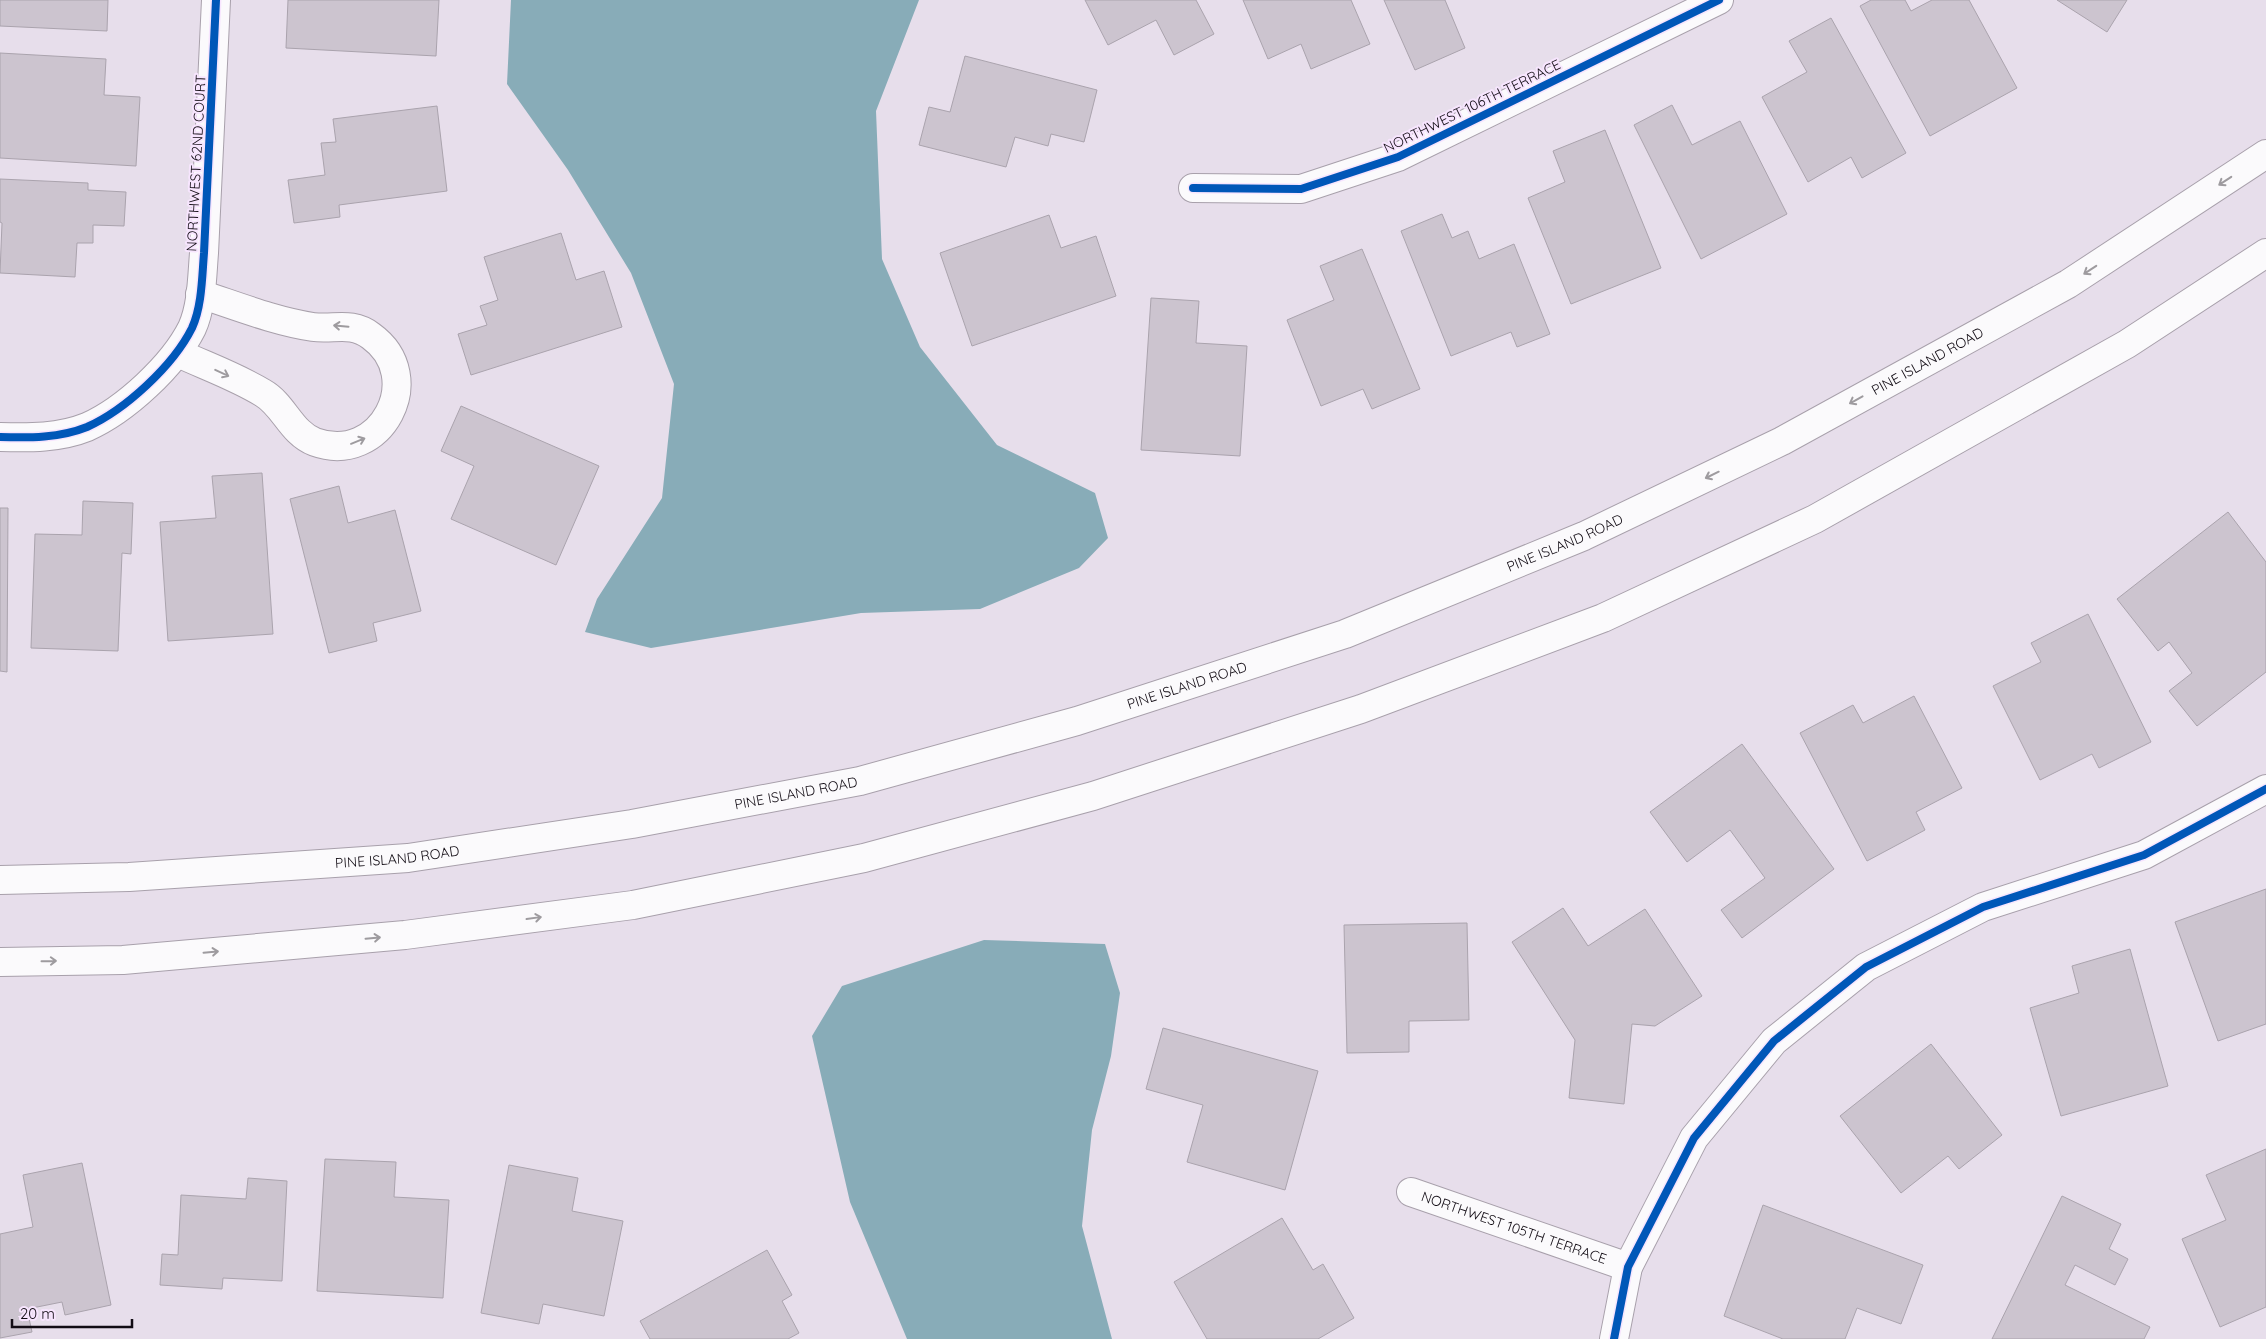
<svg xmlns="http://www.w3.org/2000/svg" width="2266" height="1339" font-family="Quicksand,sans-serif">
<style>
.water{fill:#88acb8}
.building{fill:#ccc4cf;stroke:#aaa3ad}
.lines{fill:none;stroke-linecap:round;stroke-linejoin:round}
.street-casing{stroke:#a8a0ab;stroke-width:30}
.secondary-casing{stroke:#a8a0ab;stroke-width:30}
.street{stroke:#fbfafc;stroke-width:28}
.secondary{stroke:#fbfafc;stroke-width:28}
.cycleway-casing{stroke:#f7e5fe;stroke-width:11}
.cycleway{stroke:#0057b8;stroke-width:8}
.oneway{stroke:#9e9b9f}
.labels{text-anchor:middle;stroke-width:4;stroke-linejoin:round;paint-order:stroke}
.street-label{font-size:14px;fill:#120c14;stroke:#f7e5fe}
</style>
<rect width="100%" height="100%" fill="#e7deeb"/>
<!-- water -->
<g class="water">
<path d="M 511,0 L 919,0 L 876,111 L 882,259 L 920,347 L 997,445 L 1095,493 L 1108,538 L 1079,568 L 980,609 L 861,613 L 651,648 L 585,632 L 597,599 L 662,498 L 674,384 L 631,273 L 568,170 L 507,84 Z"/>
<path d="M 984,940 L 1105,944 L 1120,993 L 1111,1056 L 1092,1130 L 1082,1226 L 1112,1339 L 907,1339 L 850,1202 L 812,1036 L 842,986 Z"/>
</g>
<!-- building -->
<g class="building">
<path d="M 0,0 L 108,0 L 107,31 L 0,26 Z"/>
<path d="M 288,0 L 439,0 L 436,56 L 286,48 Z"/>
<path d="M 1085,0 L 1196,0 L 1214,34 L 1174,55 L 1156,20 L 1108,45 Z"/>
<path d="M 1243,0 L 1351,0 L 1370,44 L 1311,69 L 1301,44 L 1268,59 Z"/>
<path d="M 1384,0 L 1445,0 L 1465,48 L 1415,70 Z"/>
<path d="M 1871,0 L 1905,0 L 1911,11 L 1932,0 L 1969,0 L 2017,88 L 1930,136 L 1860,6 Z"/>
<path d="M 2057,0 L 2127,0 L 2107,32 Z"/>
<path d="M 1831,18 L 1906,153 L 1862,178 L 1851,157 L 1808,182 L 1762,97 L 1807,72 L 1789,41 Z"/>
<path d="M 0,53 L 106,59 L 104,95 L 140,97 L 136,166 L 0,158 Z"/>
<path d="M 965,56 L 1097,90 L 1084,142 L 1051,134 L 1048,146 L 1015,137 L 1006,167 L 919,145 L 929,107 L 950,112 Z"/>
<path d="M 1672,105 L 1692,145 L 1740,121 L 1787,214 L 1701,259 L 1634,125 Z"/>
<path d="M 437,106 L 447,191 L 339,205 L 340,217 L 294,223 L 288,180 L 325,175 L 321,143 L 336,142 L 333,119 Z"/>
<path d="M 1605,130 L 1661,268 L 1571,304 L 1528,198 L 1565,182 L 1553,151 Z"/>
<path d="M 0,179 L 88,183 L 88,190 L 126,192 L 124,226 L 93,225 L 93,243 L 77,243 L 75,277 L 0,273 L 2,223 L 0,222 Z"/>
<path d="M 1442,214 L 1452,238 L 1468,231 L 1479,259 L 1514,244 L 1550,334 L 1517,347 L 1511,332 L 1451,356 L 1401,231 Z"/>
<path d="M 1049,215 L 1061,248 L 1096,236 L 1116,296 L 972,346 L 940,253 Z"/>
<path d="M 561,233 L 576,280 L 604,271 L 622,327 L 471,375 L 458,334 L 487,325 L 480,306 L 498,300 L 484,257 Z"/>
<path d="M 1362,249 L 1420,389 L 1372,409 L 1363,389 L 1321,406 L 1287,320 L 1334,300 L 1320,266 Z"/>
<path d="M 1151,298 L 1199,301 L 1196,343 L 1247,346 L 1240,456 L 1141,450 Z"/>
<path d="M 461,406 L 599,466 L 556,565 L 451,519 L 474,466 L 441,451 Z"/>
<path d="M 262,473 L 273,634 L 168,641 L 160,522 L 216,518 L 212,476 Z"/>
<path d="M 339,486 L 348,523 L 395,510 L 421,611 L 373,623 L 377,641 L 329,653 L 290,499 Z"/>
<path d="M 83,501 L 133,503 L 131,554 L 122,553 L 118,651 L 31,648 L 35,534 L 82,535 Z"/>
<path d="M 0,508 L 8,508 L 7,672 L 0,671 Z"/>
<path d="M 2228,512 L 2266,562 L 2266,672 L 2197,726 L 2169,691 L 2192,673 L 2169,642 L 2158,651 L 2117,599 Z"/>
<path d="M 2088,614 L 2151,742 L 2099,768 L 2092,754 L 2040,780 L 1993,686 L 2041,662 L 2031,643 Z"/>
<path d="M 1914,696 L 1962,788 L 1916,812 L 1925,830 L 1867,861 L 1800,733 L 1853,705 L 1863,723 Z"/>
<path d="M 1742,744 L 1834,869 L 1742,938 L 1721,910 L 1765,878 L 1730,830 L 1687,862 L 1650,812 Z"/>
<path d="M 2266,889 L 2266,1024 L 2218,1041 L 2175,922 Z"/>
<path d="M 1563,908 L 1588,946 L 1645,909 L 1702,996 L 1655,1026 L 1632,1024 L 1624,1104 L 1569,1098 L 1575,1040 L 1512,942 Z"/>
<path d="M 1467,923 L 1469,1020 L 1409,1021 L 1409,1052 L 1347,1053 L 1344,925 Z"/>
<path d="M 2130,949 L 2168,1086 L 2061,1116 L 2030,1008 L 2079,993 L 2072,966 Z"/>
<path d="M 1163,1028 L 1318,1071 L 1285,1190 L 1187,1162 L 1203,1105 L 1146,1089 Z"/>
<path d="M 1931,1044 L 2002,1135 L 1959,1169 L 1948,1156 L 1901,1193 L 1840,1116 Z"/>
<path d="M 2266,1149 L 2266,1307 L 2220,1327 L 2182,1239 L 2226,1220 L 2206,1175 Z"/>
<path d="M 325,1159 L 396,1162 L 394,1197 L 449,1200 L 443,1298 L 317,1291 Z"/>
<path d="M 82,1163 L 111,1305 L 65,1315 L 62,1302 L 27,1309 L 32,1332 L 0,1338 L 0,1234 L 33,1227 L 23,1175 Z"/>
<path d="M 509,1165 L 578,1178 L 572,1211 L 623,1221 L 604,1316 L 543,1304 L 539,1324 L 481,1313 Z"/>
<path d="M 248,1178 L 287,1181 L 282,1281 L 223,1278 L 222,1289 L 160,1285 L 162,1254 L 178,1255 L 181,1195 L 246,1199 Z"/>
<path d="M 2062,1196 L 2121,1224 L 2109,1249 L 2128,1259 L 2115,1285 L 2075,1265 L 2065,1285 L 2150,1327 L 2144,1339 L 1992,1339 Z"/>
<path d="M 1763,1205 L 1923,1265 L 1901,1324 L 1857,1308 L 1845,1339 L 1783,1339 L 1724,1316 Z"/>
<path d="M 1282,1218 L 1313,1270 L 1323,1264 L 1354,1318 L 1318,1339 L 1207,1339 L 1174,1282 Z"/>
<path d="M 767,1250 L 792,1295 L 782,1301 L 799,1333 L 788,1339 L 650,1339 L 640,1321 Z"/>
</g>
<g class="lines">
<!-- street casing -->
<g class="street-casing">
<g id="street">
<path d="M 1193,188 L 1301,189 L 1398,157 L 1719,0"/>
<path d="M 178,353 C 206,366 237,377 263,393 C 284,405 291,433 315,442 C 381,466 428,377 371,336 C 351,321 334,330 313,327 C 274,321 237,306 200,294"/>
<path d="M 0,437 C 29,438 60,438 87,427 C 125,410 173,366 192,328 C 202,306 202,277 204,253 L 216,0"/>
<path id="s1" d="M 1411,1192 L 1628,1267"/>
<path d="M 1614,1339 L 1628,1267 L 1694,1138 L 1774,1041 L 1866,967 L 1983,907 L 2144,855 L 2266,789"/>
</g>
</g>
<!-- secondary casing -->
<g class="secondary-casing">
<g id="secondary">
<path id="s2" d="M 0,880 L 129,877 L 408,858 L 632,824 L 860,781 L 1077,721 L 1345,634 L 1584,536 L 1782,441 L 2068,284 L 2266,154"/>
<path d="M 0,962 L 123,960 L 405,935 L 633,905 L 864,858 L 1093,796 L 1361,709 L 1603,618 L 1815,519 L 2127,344 L 2266,253"/>
</g>
</g>
<!-- street -->
<use href="#street" class="street"/>
<!-- secondary -->
<use href="#secondary" class="secondary"/>
<!-- cycleway casing -->
<g class="cycleway-casing">
<g id="cycleway">
<path d="M 1193,188 L 1301,189 L 1398,157 L 1719,0"/>
<path d="M 0,437 C 29,438 60,438 87,427 C 125,410 173,366 192,328 C 202,306 202,277 204,253 L 216,0"/>
<path d="M 1614,1339 L 1628,1267 L 1694,1138 L 1774,1041 L 1866,967 L 1983,907 L 2144,855 L 2266,789"/>
</g>
</g>
<!-- cycleway -->
<use href="#cycleway" class="cycleway"/>
</g>
<!-- one-way arrows -->
<defs><path id="oneway-shaft" d="M-6 0H5M1.5-3L5.5 0L1.5 3" fill="none" stroke-width="1.6" stroke-linecap="round" stroke-linejoin="round" transform="scale(1.25)"/></defs>
<g class="oneway">
<use href="#oneway-shaft" transform="translate(2225 181) rotate(147)"/>
<use href="#oneway-shaft" transform="translate(2090 270) rotate(147)"/>
<use href="#oneway-shaft" transform="translate(341 326) rotate(-175)"/>
<use href="#oneway-shaft" transform="translate(222 373) rotate(25)"/>
<use href="#oneway-shaft" transform="translate(1856 400) rotate(151)"/>
<use href="#oneway-shaft" transform="translate(358 441) rotate(-22)"/>
<use href="#oneway-shaft" transform="translate(1712 475) rotate(154)"/>
<use href="#oneway-shaft" transform="translate(534 918) rotate(-8)"/>
<use href="#oneway-shaft" transform="translate(373 938) rotate(-5)"/>
<use href="#oneway-shaft" transform="translate(211 952) rotate(-5)"/>
<use href="#oneway-shaft" transform="translate(49 961) rotate(-1)"/>
</g>
<g class="labels">
<!-- street labels -->
<g class="street-label">
<text transform="translate(1472 106) rotate(-26)" y="5">NORTHWEST 106TH TERRACE</text>
<text transform="translate(196 163) rotate(-87)" y="5">NORTHWEST 62ND COURT</text>
<text dy="5" stroke="none"><textPath href="#s2" startOffset="2018">PINE ISLAND ROAD</textPath></text>
<text dy="5" stroke="none"><textPath href="#s2" startOffset="1612">PINE ISLAND ROAD</textPath></text>
<text dy="5" stroke="none"><textPath href="#s2" startOffset="1208">PINE ISLAND ROAD</textPath></text>
<text dy="5" stroke="none"><textPath href="#s2" startOffset="802">PINE ISLAND ROAD</textPath></text>
<text dy="5" stroke="none"><textPath href="#s2" startOffset="398">PINE ISLAND ROAD</textPath></text>
<text dy="5" stroke="none"><textPath href="#s1" startOffset="109">NORTHWEST 105TH TERRACE</textPath></text>
</g>
</g>
<!-- scale -->
<path d="M12 1319v8h120v-8" fill="none" stroke="#120c14" stroke-width="2.5"/>
<text x="20" y="1319" font-size="15" fill="#120c14" stroke="#f7e5fe" stroke-width="4" paint-order="stroke">20 m</text>
</svg>
